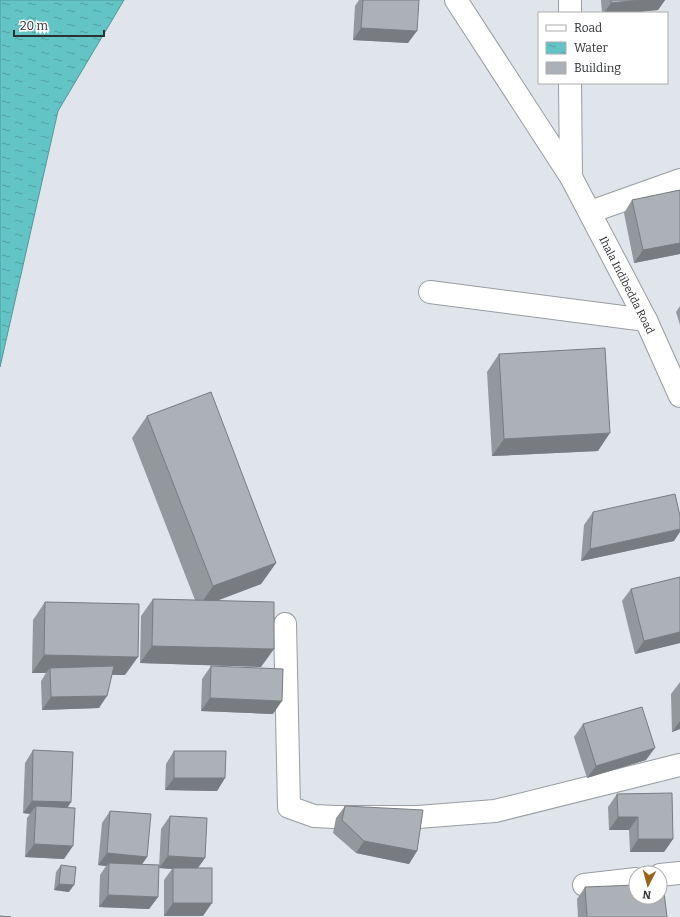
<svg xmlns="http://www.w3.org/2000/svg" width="680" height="917" font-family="Bitter,serif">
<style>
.water{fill:url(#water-ripples);stroke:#53979a}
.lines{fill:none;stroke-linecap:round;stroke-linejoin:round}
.minor-casing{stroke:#979da3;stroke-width:24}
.minor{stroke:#fff;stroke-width:22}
.wall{fill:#93989d}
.shaded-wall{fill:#787c80}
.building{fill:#abb1b7;stroke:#787c80}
.labels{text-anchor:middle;stroke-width:3;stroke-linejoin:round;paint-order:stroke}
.street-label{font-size:11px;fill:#2d2f32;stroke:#fff}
</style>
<defs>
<pattern id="water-ripples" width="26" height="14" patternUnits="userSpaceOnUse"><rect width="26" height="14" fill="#63c4c6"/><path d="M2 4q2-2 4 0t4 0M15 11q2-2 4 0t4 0" fill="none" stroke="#52a0a1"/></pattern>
</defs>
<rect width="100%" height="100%" fill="#dfe5eb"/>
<!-- water -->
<path class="water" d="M 0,0 L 124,0 L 58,111 L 0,367 Z"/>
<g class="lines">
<!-- minor casing -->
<g class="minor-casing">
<g id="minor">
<path d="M 456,0 L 571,177 L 570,83"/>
<path d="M 570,13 L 570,0"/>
<path d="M 571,177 L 646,320 L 680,396"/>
<path d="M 590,212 L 680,180"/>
<path d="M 430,292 L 646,320"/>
<path d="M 285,624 L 289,807 L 314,816 L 335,817 L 418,817 L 495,811 L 680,765"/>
<path d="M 660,875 L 680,873"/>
<path d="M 584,885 L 636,879"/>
</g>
</g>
<!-- minor -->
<use href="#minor" class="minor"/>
</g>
<!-- wall -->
<g class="wall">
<path d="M 359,0 L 419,0 L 408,43 L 353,40 L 355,6 Z"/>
<path d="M 601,0 L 665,0 L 658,10 L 628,13 L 602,13 Z"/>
<path d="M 680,190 L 680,254 L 634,263 L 624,213 L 632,200 Z"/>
<path d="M 680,306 L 680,325 L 676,312 Z"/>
<path d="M 499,354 L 598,451 L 492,456 L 487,372 Z"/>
<path d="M 147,416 L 276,563 L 261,584 L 217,600 L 261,667 L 140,663 L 141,616 L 153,599 L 195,600 L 132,438 Z"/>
<path d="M 593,512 L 674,541 L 581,561 L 584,525 Z"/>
<path d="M 680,577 L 680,643 L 635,654 L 622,601 L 631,589 Z"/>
<path d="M 45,602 L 125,675 L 112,675 L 99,708 L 42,710 L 41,681 L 46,673 L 32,673 L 33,620 Z"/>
<path d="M 211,666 L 273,714 L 201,711 L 202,679 Z"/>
<path d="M 680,682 L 680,729 L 672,732 L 671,694 Z"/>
<path d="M 583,724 L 646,760 L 587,778 L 574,737 Z"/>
<path d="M 33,750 L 71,802 L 68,807 L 64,859 L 25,857 L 27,818 L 30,814 L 23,813 L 25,763 Z"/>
<path d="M 174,751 L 225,778 L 217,791 L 165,790 L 166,764 Z"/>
<path d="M 617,794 L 673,839 L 664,852 L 630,852 L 629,830 L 609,830 L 608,807 Z"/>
<path d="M 345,806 L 417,851 L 409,864 L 356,853 L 333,833 L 336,818 Z"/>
<path d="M 110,811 L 147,857 L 142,864 L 158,897 L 149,909 L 99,907 L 100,875 L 106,866 L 98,865 L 102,823 Z"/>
<path d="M 170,816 L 205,858 L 198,868 L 203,916 L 164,916 L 164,880 L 172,869 L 159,868 L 161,829 Z"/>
<path d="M 61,865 L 69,892 L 54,890 L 56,872 Z"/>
<path d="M 585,887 L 667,917 L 578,917 L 577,899 Z"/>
</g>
<!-- shaded-wall -->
<g class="shaded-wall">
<path d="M 641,0 L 665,0 L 658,10 L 628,13 L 604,13 L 611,3 Z"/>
<path d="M 361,28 L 417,31 L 408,43 L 353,40 Z"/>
<path d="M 680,243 L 680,254 L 634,263 L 643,250 Z"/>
<path d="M 610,433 L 598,451 L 492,456 L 504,439 Z"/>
<path d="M 680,529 L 680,532 L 674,541 L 581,561 L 590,549 Z"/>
<path d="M 276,563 L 261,584 L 198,608 L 213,586 Z"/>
<path d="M 680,632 L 680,643 L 635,654 L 644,641 Z"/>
<path d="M 152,646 L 274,649 L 261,667 L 140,663 Z"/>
<path d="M 44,655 L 138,657 L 125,675 L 50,673 L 50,668 L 46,673 L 32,673 Z"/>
<path d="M 107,696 L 99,708 L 42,710 L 51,697 Z"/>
<path d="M 210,698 L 282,701 L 273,714 L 201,711 Z"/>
<path d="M 680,721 L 680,729 L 672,732 Z"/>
<path d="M 655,748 L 646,760 L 587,778 L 596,766 Z"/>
<path d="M 174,778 L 225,778 L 217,791 L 165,790 Z"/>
<path d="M 32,801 L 71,802 L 62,815 L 36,806 L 30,814 L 23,813 Z"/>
<path d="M 618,817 L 638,817 L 629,830 L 609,830 Z"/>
<path d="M 638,839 L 673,839 L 664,852 L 630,852 Z"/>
<path d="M 364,841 L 417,851 L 409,864 L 356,853 Z"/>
<path d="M 34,844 L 73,846 L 64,859 L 25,857 Z"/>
<path d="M 107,853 L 147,857 L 138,870 L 109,863 L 106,866 L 98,865 Z"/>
<path d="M 168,856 L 205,858 L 196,870 L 173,868 L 172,869 L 159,868 Z"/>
<path d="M 59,884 L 74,885 L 69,892 L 54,890 Z"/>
<path d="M 108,895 L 158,897 L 149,909 L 99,907 Z"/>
<path d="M 173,903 L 212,903 L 203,916 L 164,916 Z"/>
</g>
<!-- building -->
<g class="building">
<path d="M 363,0 L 419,0 L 417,31 L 361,28 Z"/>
<path d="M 611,0 L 641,0 L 611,3 Z"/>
<path d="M 680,190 L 680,243 L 643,250 L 632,200 Z"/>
<path d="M 605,348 L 610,433 L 504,439 L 499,354 Z"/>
<path d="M 211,392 L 276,563 L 213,586 L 147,416 Z"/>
<path d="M 675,494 L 680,516 L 680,529 L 590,549 L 593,512 Z"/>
<path d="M 680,577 L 680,632 L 644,641 L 631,589 Z"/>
<path d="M 153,599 L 274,602 L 274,649 L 152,646 Z"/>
<path d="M 45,602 L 139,604 L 138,657 L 44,655 Z"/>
<path d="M 114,666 L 107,696 L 51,697 L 50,668 Z"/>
<path d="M 211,666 L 283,669 L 282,701 L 210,698 Z"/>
<path d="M 642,707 L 655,748 L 596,766 L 583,724 Z"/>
<path d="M 33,750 L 73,752 L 71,802 L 32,801 Z"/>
<path d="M 174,751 L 226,751 L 225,778 L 174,778 Z"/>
<path d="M 672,793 L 673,839 L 638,839 L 638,817 L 618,817 L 617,794 Z"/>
<path d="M 36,806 L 75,808 L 73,846 L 34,844 Z"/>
<path d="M 345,806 L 423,810 L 417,851 L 364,841 L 342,820 Z"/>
<path d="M 110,811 L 151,814 L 147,857 L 107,853 Z"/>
<path d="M 170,816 L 207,818 L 205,858 L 168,856 Z"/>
<path d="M 109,863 L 159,865 L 158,897 L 108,895 Z"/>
<path d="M 61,865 L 76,867 L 74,885 L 59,884 Z"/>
<rect x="173" y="868" width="39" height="35"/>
<path d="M 660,884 L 663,884 L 667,917 L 587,917 L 585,887 L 636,885 L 636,897 L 660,897 Z"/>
<path d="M 0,916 L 11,917 L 0,917 Z"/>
</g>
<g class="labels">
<!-- street labels -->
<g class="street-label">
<text transform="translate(627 285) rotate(63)" y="4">Ihala Indibedda Road</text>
</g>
</g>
<!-- legend -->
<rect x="538" y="12" width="130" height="72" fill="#ffffff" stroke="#abacad"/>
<rect x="546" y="25" width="20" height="6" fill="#ffffff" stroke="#abacad"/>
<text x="574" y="32" font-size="12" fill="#2d2f32">Road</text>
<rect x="546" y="42" width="20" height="12" fill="url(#water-ripples)" stroke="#abacad"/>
<text x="574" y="52" font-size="12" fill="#2d2f32">Water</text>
<rect x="546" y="62" width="20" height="12" fill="#abb1b7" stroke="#abacad"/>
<text x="574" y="72" font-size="12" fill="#2d2f32">Building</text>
<!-- north arrow -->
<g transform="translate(648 885) rotate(186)"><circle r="19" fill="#ffffff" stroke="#abacad"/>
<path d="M0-3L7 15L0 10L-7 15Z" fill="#98651a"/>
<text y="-6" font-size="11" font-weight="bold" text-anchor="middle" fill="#2d2f32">N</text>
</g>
<!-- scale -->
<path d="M14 30v6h90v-6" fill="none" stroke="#2d2f32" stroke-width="2"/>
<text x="20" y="30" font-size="12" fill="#2d2f32" stroke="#ffffff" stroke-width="3" paint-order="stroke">20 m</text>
</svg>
